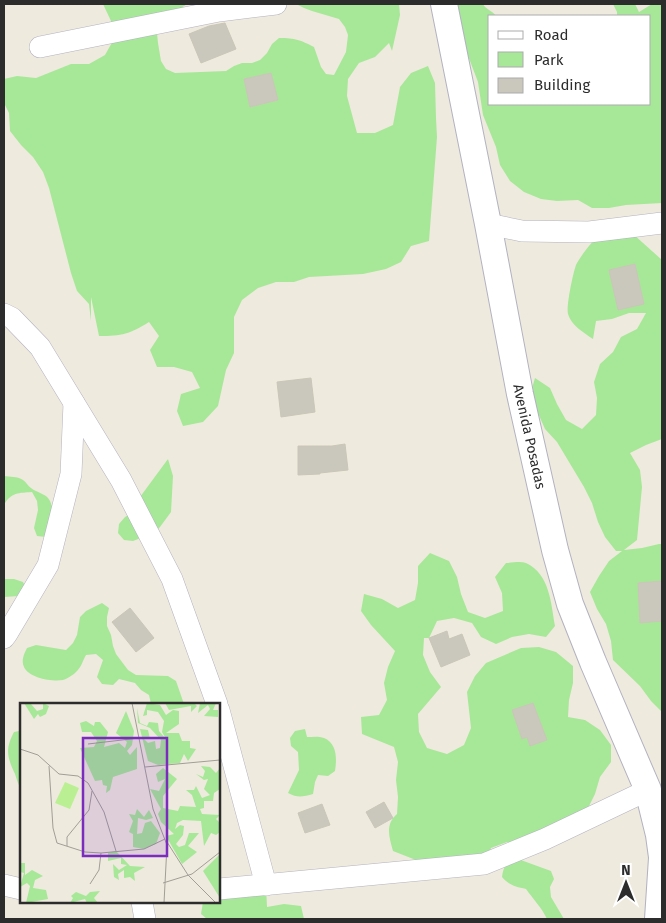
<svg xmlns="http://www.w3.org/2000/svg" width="666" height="923" font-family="'Fira Sans',sans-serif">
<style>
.green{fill:#a6e898}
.building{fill:#cac7bd;stroke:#cac7b7}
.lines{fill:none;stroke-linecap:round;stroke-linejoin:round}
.minor-casing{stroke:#b2b2c1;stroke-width:22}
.tertiary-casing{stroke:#b2b2c1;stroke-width:28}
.minor{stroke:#fff;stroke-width:21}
.tertiary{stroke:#fff;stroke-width:26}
.labels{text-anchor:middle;stroke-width:4;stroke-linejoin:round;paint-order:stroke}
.street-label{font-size:14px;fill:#2c2c2c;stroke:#fff}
.inset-road{fill:none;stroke:#a19e97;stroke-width:1}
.view{fill:#7b2cbf;fill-opacity:0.15;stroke:#7b2cbf;stroke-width:2.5}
.inset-edge{fill:none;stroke:#2c2c2c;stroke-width:2.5}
</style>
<rect width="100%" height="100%" fill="#efeade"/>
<!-- green -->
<g class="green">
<path d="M 103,4 L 187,4 L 180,9 L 157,33 L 158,43 L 161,61 L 166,69 L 175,73 L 226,71 L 234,66 L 242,63 L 252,63 L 260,60 L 267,53 L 272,44 L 279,38 C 296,38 300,40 314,47 L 321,67 L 326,74 L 334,75 L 346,52 L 348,35 L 345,27 L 339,19 L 312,11 L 304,8 L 296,4 L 399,4 L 400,15 L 392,51 L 389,43 L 375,57 L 359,63 L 348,79 L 347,96 L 357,133 L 375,133 L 393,125 L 400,87 L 411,73 L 428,66 L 435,83 L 436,118 L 437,137 L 429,241 L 411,246 L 401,262 L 386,269 L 363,274 L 309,277 L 294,282 L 276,282 L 258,288 L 242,300 L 234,317 L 234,353 L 226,370 L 218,406 L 203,422 L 183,426 L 177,411 L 181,394 L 200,388 L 192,372 L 174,367 L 157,367 L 150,350 L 159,336 L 149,322 C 130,334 122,336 99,336 L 91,297 L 91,321 L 89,304 L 77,291 L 71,273 L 49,188 L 43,172 L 33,157 L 21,145 L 10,131 L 9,113 L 4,103 L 4,79 L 17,76 L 36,78 L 71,64 L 89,64 L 105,55 L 114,39 L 111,21 Z"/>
<path d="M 457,4 L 483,4 C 486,10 492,10 496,16 L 490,16 L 490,104 L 650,104 L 650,16 L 617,16 L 617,12 L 613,4 L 635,4 L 639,12 L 652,4 L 662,4 L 662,203 L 626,205 L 609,208 L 592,208 L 578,200 L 557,201 L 541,199 L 524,192 L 510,181 L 500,165 L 496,147 L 483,115 L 478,82 L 459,32 Z"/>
<path d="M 633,234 L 662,260 L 662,439 L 646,445 L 630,453 L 640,470 L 642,487 L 637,540 L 624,550 L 642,548 L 659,544 L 662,544 L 662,712 L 651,701 L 640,686 L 613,660 L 611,641 L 606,624 L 597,609 L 590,592 L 599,576 L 609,561 L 622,551 L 616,551 L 605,537 L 598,522 L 592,503 L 584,487 L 557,442 L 545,429 L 530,395 L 535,378 L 550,388 L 557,404 L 566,420 L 582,429 L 596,415 L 597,398 L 594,382 L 600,364 L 613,352 L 621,337 L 637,329 L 646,313 L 629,313 L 612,319 L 596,321 L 593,339 C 584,333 571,325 568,314 C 566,307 573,273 576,265 C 579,258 593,240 598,237 C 602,235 627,234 633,234 Z"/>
<path d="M 168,459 L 173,476 L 171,512 L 160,527 L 154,533 L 133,541 L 124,540 L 118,533 L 119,524 L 125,517 L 132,513 L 140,497 Z"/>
<path d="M 4,476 C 10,477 17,476 23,480 C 26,482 28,486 31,488 C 36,492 45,494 48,498 C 57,509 49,525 46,537 L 37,536 L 34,528 L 38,510 L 37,501 L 32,492 C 19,493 11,492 4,505 Z"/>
<path d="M 430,553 L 449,561 L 457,577 L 461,594 L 468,612 L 485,618 L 503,611 L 502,593 L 495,577 L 506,563 C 512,563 520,561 526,563 C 550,574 551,604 555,626 L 546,637 L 529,634 L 512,637 L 496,644 L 481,637 L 472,623 L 454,618 L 437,621 L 429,638 L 424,638 L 423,655 L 430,672 L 441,687 L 418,714 L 419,732 L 427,748 L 447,754 L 464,745 L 471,728 L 467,692 L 475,676 L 486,663 L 521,648 L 539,647 L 556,652 L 573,666 L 573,683 L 569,700 L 568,717 L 585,720 L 600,730 L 611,745 L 611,762 L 600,777 L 595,794 L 587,810 L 528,842 L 507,842 L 491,848 L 484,864 L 426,864 L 393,851 C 389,837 385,824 397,814 L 398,797 L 396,780 L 398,762 L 394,747 L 362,734 L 361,717 L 379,715 L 387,700 L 384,683 L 388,667 L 395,651 L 371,625 L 361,611 L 364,594 L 382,599 L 398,608 L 415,600 L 418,583 L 418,566 Z"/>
<path d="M 4,579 L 14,579 L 23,582 L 27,590 L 19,596 L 4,597 Z"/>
<path d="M 102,603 L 109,608 L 107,617 L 107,626 L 111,635 L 113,646 L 116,654 L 128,670 L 136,675 L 168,676 L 176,681 L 184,704 L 151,704 L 149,695 L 141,690 L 135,683 L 119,679 L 113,685 L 102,684 L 97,677 L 103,660 L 96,654 L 86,655 C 83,660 81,668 76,672 C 73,675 67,679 63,680 C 52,682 29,678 24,667 C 21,660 24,654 27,648 L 36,645 L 66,650 L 73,643 L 77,635 L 80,617 L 86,611 Z"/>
<path d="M 305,729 L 307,737 C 312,737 319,736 324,738 C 337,743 337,759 335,771 L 328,776 L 318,775 L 315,782 L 313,794 C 303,797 297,798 288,793 L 299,770 L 298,752 L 291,746 L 290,738 L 295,731 Z"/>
<path d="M 19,731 L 21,732 L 21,789 C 18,784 17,780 15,774 C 7,757 5,749 14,732 Z"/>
<path d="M 518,859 L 551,871 L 554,879 L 550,887 L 551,897 L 564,919 L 547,919 C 542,908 533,899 526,889 C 515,887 509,885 502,877 C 504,864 507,862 518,859 Z"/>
<path d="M 266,885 L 267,907 L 284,904 L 301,906 L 304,919 L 207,919 L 201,914 L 203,902 L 219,902 L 219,891 Z"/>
</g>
<!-- building -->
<g class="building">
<path d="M 225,23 L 236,49 L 201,63 L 189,34 L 209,26 Z"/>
<path d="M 271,73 L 278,100 L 250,107 L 244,79 Z"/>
<path d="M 635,264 L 644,304 L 618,310 L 609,270 Z"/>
<path d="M 311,378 L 315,412 L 281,417 L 277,382 Z"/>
<path d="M 345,444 L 348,470 L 320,473 L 320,474 L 298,475 L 298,446 L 332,446 Z"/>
<path d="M 662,581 L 662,621 L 640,623 L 638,583 Z"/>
<path d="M 130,608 L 154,638 L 136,652 L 112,622 Z"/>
<path d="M 447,631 L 449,639 L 462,634 L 470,655 L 441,667 L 429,638 Z"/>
<path d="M 533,703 L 547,740 L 530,746 L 527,737 L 522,739 L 512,710 Z"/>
<path d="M 384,802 L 393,818 L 375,828 L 366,812 Z"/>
<path d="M 322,804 L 330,825 L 305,833 L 298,813 Z"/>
</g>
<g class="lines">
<!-- minor casing -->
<g class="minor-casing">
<g id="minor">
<path d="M 40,47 L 219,11 L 276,4"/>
<path d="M 488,224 L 522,231 L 589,232 L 662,223"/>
<path d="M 4,314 L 12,318 L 40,347 L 121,480 L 172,579 L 217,704"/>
<path d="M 4,638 L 7,634 L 48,565 L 71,474 L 74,403"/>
<path d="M 219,710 L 266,885"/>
<path d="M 4,885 L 21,889"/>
<path d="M 219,889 L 484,864 L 545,839 L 648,790 L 657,804"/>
<path d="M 142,902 L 145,919"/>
</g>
</g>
<!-- tertiary casing -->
<g class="tertiary-casing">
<g id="tertiary">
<path id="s1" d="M 444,4 L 488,224 L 520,394 L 555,550 L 570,604 L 593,662 L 648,790 L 659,835 L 662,857"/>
<path d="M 658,919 L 662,858"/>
</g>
</g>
<!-- minor -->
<use href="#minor" class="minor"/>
<!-- tertiary -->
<use href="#tertiary" class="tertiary"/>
</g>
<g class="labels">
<!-- street labels -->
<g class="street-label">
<text dy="5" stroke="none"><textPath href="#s1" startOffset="441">Avenida Posadas</textPath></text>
</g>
</g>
<!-- overview -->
<g transform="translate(20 703)">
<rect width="200" height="200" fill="#efeade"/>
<path d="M 4,0 L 11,1 L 17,8 L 23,6 L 23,0 L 29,3 L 26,11 L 20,14 L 18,11 L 14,16 ZM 127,0 L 140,2 L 146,12 L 153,7 L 159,8 L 159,21 L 146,30 L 159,30 L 162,38 L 170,38 L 170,45 L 176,46 L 168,58 L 164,51 L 160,60 L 138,62 L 128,58 L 120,26 L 128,27 L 130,36 L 124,36 L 128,40 L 135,38 L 136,46 L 140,45 L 141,37 L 130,25 L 118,20 L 117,5 L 120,20 L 127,23 L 129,19 L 138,20 L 139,28 L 146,36 L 142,29 L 144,18 L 138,9 L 127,7 L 127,12 L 123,13 ZM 145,0 L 174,0 L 177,3 L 171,9 L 171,3 L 149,7 ZM 180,0 L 196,0 L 193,7 L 198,7 L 198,14 L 184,13 L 190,6 L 188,2 L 178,10 ZM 106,8 L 114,28 L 112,42 L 107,48 L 110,52 L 117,44 L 117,66 L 93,74 L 90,87 L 86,90 L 87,83 L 83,82 L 82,77 L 75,78 L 60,45 L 74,44 L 77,38 L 71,29 L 62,29 L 60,20 L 66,18 L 74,23 L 75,19 L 80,19 L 88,29 L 84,44 L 99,40 L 105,45 L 107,39 L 96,30 ZM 181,63 L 190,64 L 196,70 L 200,65 L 200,86 L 194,90 L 193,98 L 184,98 L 184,105 L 180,106 L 182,111 L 200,112 L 196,116 L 200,120 L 200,129 L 196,132 L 191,130 L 184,143 L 181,118 L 163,117 L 157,120 L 155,126 L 160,122 L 164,123 L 163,132 L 156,141 L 159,144 L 165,142 L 169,130 L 179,130 L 168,143 L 177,149 L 162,161 L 146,133 L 154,131 L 141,119 L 138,111 L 141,106 L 130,86 L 139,88 L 145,76 L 138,79 L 136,71 L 143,65 L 157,76 L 143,93 L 143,105 L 158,108 L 160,103 L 176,104 L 172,92 L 166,87 L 174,87 L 176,83 L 182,95 L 190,92 L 184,86 L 188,76 L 184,77 L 176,71 L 183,74 L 185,68 ZM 117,106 L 124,114 L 129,107 L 133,115 L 126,117 L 118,115 L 117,131 L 122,130 L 125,120 L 131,118 L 140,130 L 136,141 L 124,146 L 113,144 L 113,131 L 109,129 L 113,118 L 109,111 L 115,112 ZM 96,148 L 110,163 L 125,164 L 114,170 L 115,178 L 110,174 L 104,175 L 104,167 L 98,171 L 99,177 L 94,174 L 93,161 L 99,167 L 107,162 L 101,161 L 101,155 L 88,158 L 88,150 ZM 200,151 L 200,195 L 183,168 ZM 0,160 L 5,160 L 5,172 L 12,167 L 23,173 L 15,177 L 13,185 L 26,187 L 28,196 L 6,200 L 10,183 L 7,180 L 0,184 L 4,170 L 0,169 ZM 80,188 L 74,195 L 78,200 L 67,200 L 65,196 L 50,200 L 53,195 L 51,193 L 56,189 L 66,193 L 70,189 Z" fill="#a6e898"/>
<path d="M 45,79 L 59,85 L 50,106 L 35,100 Z" fill="#baf093"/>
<path class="inset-road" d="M 112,0 L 133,106 L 147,142 L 144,200M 68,41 L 119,35M 0,46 L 18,52 L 39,71 L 58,73 L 68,80 L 84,109 L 96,148M 29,63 L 33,125 L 37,140 L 65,149 L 81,150 L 124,146 L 145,136M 125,64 L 200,57M 147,139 L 168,172 L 196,200M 47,143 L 47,134 L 69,107 L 72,88M 143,180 L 172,171 L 200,149M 70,181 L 79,167 L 81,150"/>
<path class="view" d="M 63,35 L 147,35 L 147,153 L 63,153 Z"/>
<rect width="200" height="200" class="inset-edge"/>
</g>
<!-- border -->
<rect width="666" height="923" fill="none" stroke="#2c2c2c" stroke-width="10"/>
<!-- legend -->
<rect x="488" y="15" width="162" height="90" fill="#ffffff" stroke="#ababab"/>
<rect x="498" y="31" width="25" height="8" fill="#ffffff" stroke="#ababab"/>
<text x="534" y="40" font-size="15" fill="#2c2c2c">Road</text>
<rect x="498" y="52" width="25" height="15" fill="#a6e898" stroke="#ababab"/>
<text x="534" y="65" font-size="15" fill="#2c2c2c">Park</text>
<rect x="498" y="78" width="25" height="15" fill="#cac7bd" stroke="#ababab"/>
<text x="534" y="90" font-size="15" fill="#2c2c2c">Building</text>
<!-- north arrow -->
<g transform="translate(626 883)" stroke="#ffffff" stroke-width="4" paint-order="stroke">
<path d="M0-4L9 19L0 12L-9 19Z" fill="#2c2c2c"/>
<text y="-8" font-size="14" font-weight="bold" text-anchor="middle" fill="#2c2c2c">N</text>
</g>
</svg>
